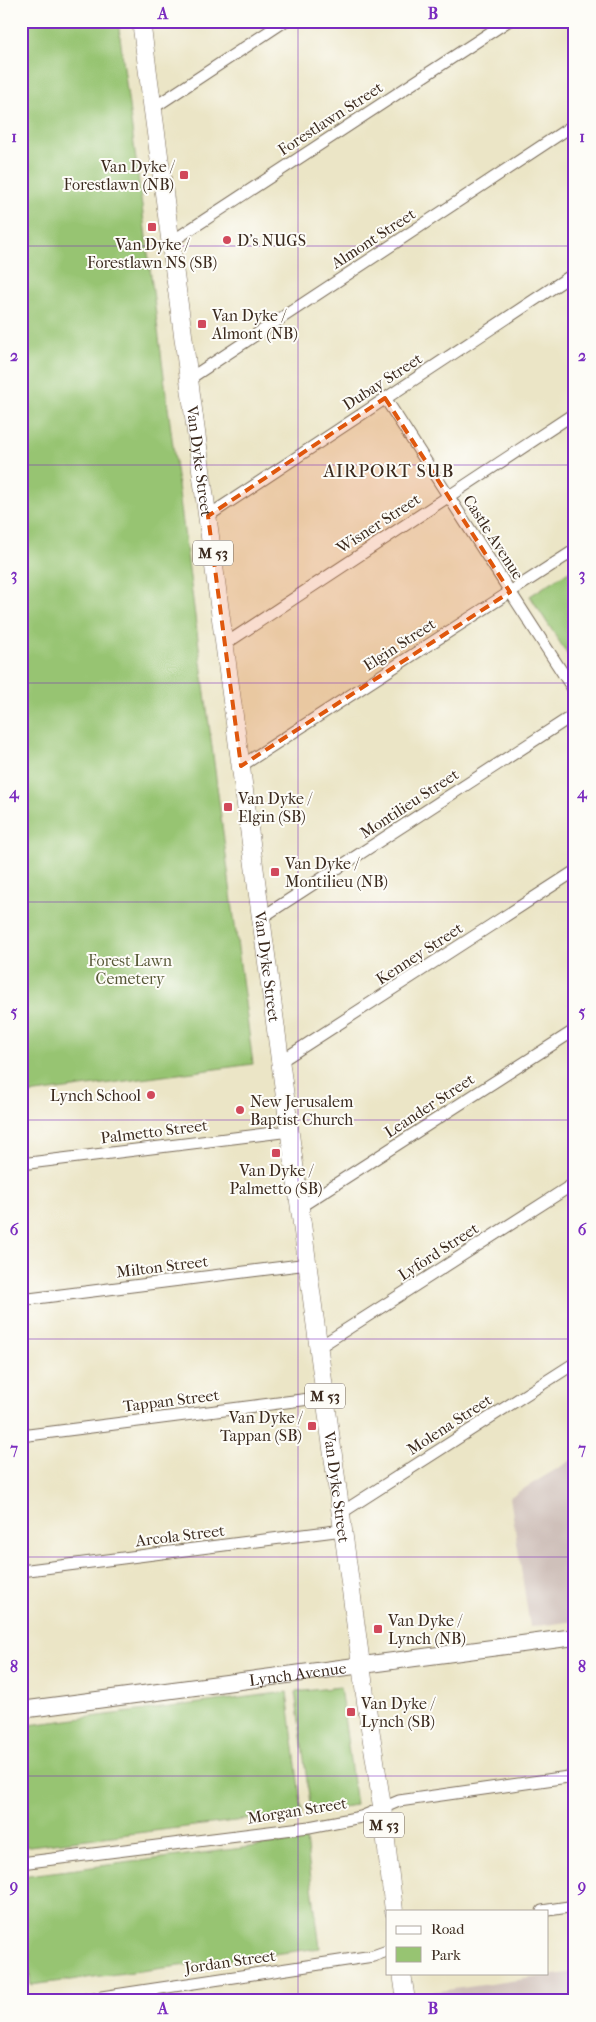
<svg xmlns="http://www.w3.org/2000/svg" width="596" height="2022" font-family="'IM FELL French Canon',serif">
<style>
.industrial{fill:#cfc0ba}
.green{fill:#97c472;stroke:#697748}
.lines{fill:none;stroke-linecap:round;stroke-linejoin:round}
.street-casing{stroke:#796b59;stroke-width:13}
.secondary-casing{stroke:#796b59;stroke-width:18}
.primary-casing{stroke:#796b59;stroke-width:19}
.street{stroke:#fff;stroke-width:11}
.secondary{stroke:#fff;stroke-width:16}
.primary{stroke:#fff;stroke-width:18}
.marked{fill:#df570d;fill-opacity:0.2;stroke:#df570d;stroke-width:4;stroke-dasharray:10 6;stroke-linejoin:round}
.grid{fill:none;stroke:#7b2cbf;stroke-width:1;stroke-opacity:0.55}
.poi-dot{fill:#d1495b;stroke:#fdfcf7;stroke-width:2}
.labels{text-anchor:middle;stroke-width:4;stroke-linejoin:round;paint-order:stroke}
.shield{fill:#fdfcf7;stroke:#75695f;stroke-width:1}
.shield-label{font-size:15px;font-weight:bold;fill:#3b2a1e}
.street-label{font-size:16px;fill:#3b2a1e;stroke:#fdfcf7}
.poi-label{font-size:16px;fill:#3b2a1e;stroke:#fdfcf7;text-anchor:start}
.park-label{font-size:16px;fill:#575837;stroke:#fdfcf7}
.neighbourhood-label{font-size:18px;letter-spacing:1px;fill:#3b2a1e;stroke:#fdfcf7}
.neatline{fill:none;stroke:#7b2cbf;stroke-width:2}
.grid-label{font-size:16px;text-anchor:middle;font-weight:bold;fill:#7b2cbf}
</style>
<rect width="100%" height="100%" fill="#fdfcf7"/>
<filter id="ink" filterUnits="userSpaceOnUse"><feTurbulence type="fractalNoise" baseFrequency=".02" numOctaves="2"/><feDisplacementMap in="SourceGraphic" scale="10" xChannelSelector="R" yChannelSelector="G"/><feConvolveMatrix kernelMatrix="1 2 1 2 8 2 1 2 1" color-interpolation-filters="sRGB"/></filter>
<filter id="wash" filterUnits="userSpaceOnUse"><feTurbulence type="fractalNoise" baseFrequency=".0096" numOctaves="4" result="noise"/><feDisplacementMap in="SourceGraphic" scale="20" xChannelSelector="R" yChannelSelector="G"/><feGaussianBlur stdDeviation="1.12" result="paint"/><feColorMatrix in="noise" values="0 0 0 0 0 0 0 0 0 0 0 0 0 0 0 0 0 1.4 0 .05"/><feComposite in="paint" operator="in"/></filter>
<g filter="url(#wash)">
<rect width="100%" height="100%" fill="#ebe5c6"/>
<!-- industrial -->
<g class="industrial">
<path d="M 575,1458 L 575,1621 L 530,1627 L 510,1497 Z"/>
<path d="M 575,1972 L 575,2001 L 434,2001 L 432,1992 Z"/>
</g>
<!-- green -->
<g class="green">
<path d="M 21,21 L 118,21 L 253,1064 L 21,1095 Z"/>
<path d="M 575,567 L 575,666 L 530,596 Z"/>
<path d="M 340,1687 L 356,1805 L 311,1811 L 295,1692 Z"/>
<path d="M 287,1692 L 302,1813 L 21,1847 L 21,1726 Z"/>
<path d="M 306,1840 L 320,1948 L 31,1985 L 21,1914 L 21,1876 Z"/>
</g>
</g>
<g filter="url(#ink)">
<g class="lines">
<!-- street casing -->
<g class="street-casing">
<g id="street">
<path d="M 153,108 L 285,21"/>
<path d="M 171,242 L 508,21"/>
<path d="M 189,379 L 575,124"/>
<path d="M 385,398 L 575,692"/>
<path d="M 208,516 L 575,273"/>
<path d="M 225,644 L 575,413"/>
<path d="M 241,766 L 575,550"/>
<path d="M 261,918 L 575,714"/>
<path d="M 281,1061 L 575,871"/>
<path d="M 21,1164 L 290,1131"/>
<path d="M 300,1207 L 575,1030"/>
<path d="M 21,1300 L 308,1264"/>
<path d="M 319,1347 L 575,1183"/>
<path d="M 21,1436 L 325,1397"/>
<path d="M 341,1513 L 575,1363"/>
<path d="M 21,1571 L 343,1530"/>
<path d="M 21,1863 L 309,1827 L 361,1817 L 399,1801 L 575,1776"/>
<path d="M 542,1911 L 575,1906"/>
<path d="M 75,2001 L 373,1956 L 387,1951"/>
</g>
</g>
<!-- secondary casing -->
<g class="secondary-casing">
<g id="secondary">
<path id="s1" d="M 21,1710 L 575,1637"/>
</g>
</g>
<!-- primary casing -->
<g class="primary-casing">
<g id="primary">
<path id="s2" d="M 141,21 L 366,1702 L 382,1806 L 394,1911"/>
<path d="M 402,1973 L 406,2001"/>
</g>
</g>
<!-- street -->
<use href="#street" class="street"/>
<!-- secondary -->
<use href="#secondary" class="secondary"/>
<!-- primary -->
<use href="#primary" class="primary"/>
</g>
</g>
<!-- marked area -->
<path class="marked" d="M 385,398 L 510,592 L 241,766 L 208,516 Z"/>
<!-- grid -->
<path class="grid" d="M 298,21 L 298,2001M 21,246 L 575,246M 21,465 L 575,465M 21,683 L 575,683M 21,902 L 575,902M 21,1120 L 575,1120M 21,1339 L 575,1339M 21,1557 L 575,1557M 21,1776 L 575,1776"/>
<!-- markers -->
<g class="poi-dot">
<rect x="179" y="170" width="10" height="10" rx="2.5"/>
<rect x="147" y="222" width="10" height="10" rx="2.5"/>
<circle cx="227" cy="240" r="5"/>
<rect x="197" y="319" width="10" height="10" rx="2.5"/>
<rect x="223" y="802" width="10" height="10" rx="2.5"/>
<rect x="270" y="867" width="10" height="10" rx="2.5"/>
<circle cx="151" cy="1095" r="5"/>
<circle cx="240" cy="1110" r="5"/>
<rect x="271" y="1148" width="10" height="10" rx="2.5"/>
<rect x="307" y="1421" width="10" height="10" rx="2.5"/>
<rect x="373" y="1624" width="10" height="10" rx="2.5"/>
<rect x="346" y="1707" width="10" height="10" rx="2.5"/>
</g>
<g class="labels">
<!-- shield labels -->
<g class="shield">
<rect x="193" y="540.5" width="40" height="25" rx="4"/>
<rect x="305" y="1383.5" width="40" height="25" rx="4"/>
<rect x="364" y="1812.5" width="40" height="25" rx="4"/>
</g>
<g class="shield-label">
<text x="213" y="558">M 53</text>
<text x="325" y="1401">M 53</text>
<text x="384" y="1830">M 53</text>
</g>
<!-- street labels -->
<g class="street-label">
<text transform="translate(330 118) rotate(-33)" y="6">Forestlawn Street</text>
<text transform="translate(373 238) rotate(-33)" y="6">Almont Street</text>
<text transform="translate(382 381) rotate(-33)" y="6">Dubay Street</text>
<text dy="6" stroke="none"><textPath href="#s2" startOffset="444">Van Dyke Street</textPath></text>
<text transform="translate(378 523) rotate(-33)" y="6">Wisner Street</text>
<text transform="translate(494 537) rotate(57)" y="6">Castle Avenue</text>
<text transform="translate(399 644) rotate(-33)" y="6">Elgin Street</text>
<text transform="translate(409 803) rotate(-33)" y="6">Montilieu Street</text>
<text transform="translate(419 953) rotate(-33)" y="6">Kenney Street</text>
<text dy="6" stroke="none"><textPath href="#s2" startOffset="954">Van Dyke Street</textPath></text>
<text transform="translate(429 1105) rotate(-33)" y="6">Leander Street</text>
<text transform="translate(154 1131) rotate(-7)" y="6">Palmetto Street</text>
<text transform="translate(438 1251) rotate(-33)" y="6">Lyford Street</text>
<text transform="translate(162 1266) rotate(-7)" y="6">Milton Street</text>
<text transform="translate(171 1400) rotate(-7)" y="6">Tappan Street</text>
<text transform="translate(449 1424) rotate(-33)" y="6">Molena Street</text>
<text dy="6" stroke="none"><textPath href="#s2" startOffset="1479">Van Dyke Street</textPath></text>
<text transform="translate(180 1535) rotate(-7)" y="6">Arcola Street</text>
<text dy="6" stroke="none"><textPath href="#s1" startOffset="279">Lynch Avenue</textPath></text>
<text transform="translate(297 1810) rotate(-9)" y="6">Morgan Street</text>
<text transform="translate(230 1961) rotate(-8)" y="6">Jordan Street</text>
</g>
<!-- poi labels -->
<g class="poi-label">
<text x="174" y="172" text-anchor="end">Van Dyke /<tspan x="174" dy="18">Forestlawn (NB)</tspan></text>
<text x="237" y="246">D's NUGS</text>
<text x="152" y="250" text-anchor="middle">Van Dyke /<tspan x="152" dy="18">Forestlawn NS (SB)</tspan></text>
<text x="212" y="321">Van Dyke /<tspan x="212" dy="18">Almont (NB)</tspan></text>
<text x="238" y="804">Van Dyke /<tspan x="238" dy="18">Elgin (SB)</tspan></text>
<text x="285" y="869">Van Dyke /<tspan x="285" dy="18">Montilieu (NB)</tspan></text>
<text x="141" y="1101" text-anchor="end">Lynch School</text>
<text x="250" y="1107">New Jerusalem<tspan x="250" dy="18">Baptist Church</tspan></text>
<text x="276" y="1176" text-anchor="middle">Van Dyke /<tspan x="276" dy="18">Palmetto (SB)</tspan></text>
<text x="302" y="1423" text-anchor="end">Van Dyke /<tspan x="302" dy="18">Tappan (SB)</tspan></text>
<text x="388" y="1626">Van Dyke /<tspan x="388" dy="18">Lynch (NB)</tspan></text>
<text x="361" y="1709">Van Dyke /<tspan x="361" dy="18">Lynch (SB)</tspan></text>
</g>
<!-- park labels -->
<g class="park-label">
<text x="130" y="966">Forest Lawn<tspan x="130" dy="18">Cemetery</tspan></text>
</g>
<!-- neighbourhood labels -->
<g class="neighbourhood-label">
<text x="389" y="477">AIRPORT SUB</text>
</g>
</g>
<!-- margin -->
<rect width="596" height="2022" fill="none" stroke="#fdfcf7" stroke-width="55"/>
<!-- legend -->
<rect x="386" y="1910" width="162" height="65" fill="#fdfcf7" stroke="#afa8a0"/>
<rect x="396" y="1926" width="25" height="8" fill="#ffffff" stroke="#afa8a0"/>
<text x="431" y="1934" font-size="15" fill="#3b2a1e">Road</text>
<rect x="396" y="1947" width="25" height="15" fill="#97c472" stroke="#afa8a0"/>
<text x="431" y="1960" font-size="15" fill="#3b2a1e">Park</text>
<rect x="28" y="28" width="540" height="1966" class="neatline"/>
<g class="grid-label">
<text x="163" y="19">A</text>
<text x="433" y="19">B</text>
<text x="14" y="142">1</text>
<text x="582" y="142">1</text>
<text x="14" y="361">2</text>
<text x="582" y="361">2</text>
<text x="14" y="580">3</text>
<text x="582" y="580">3</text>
<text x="14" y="798">4</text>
<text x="582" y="798">4</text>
<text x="14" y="1017">5</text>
<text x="582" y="1017">5</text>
<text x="14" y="1235">6</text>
<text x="582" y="1235">6</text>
<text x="14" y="1454">7</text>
<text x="582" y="1454">7</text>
<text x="14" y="1672">8</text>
<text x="582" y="1672">8</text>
<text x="14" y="1891">9</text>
<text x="582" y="1891">9</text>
<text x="163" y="2014">A</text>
<text x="433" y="2014">B</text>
</g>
</svg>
